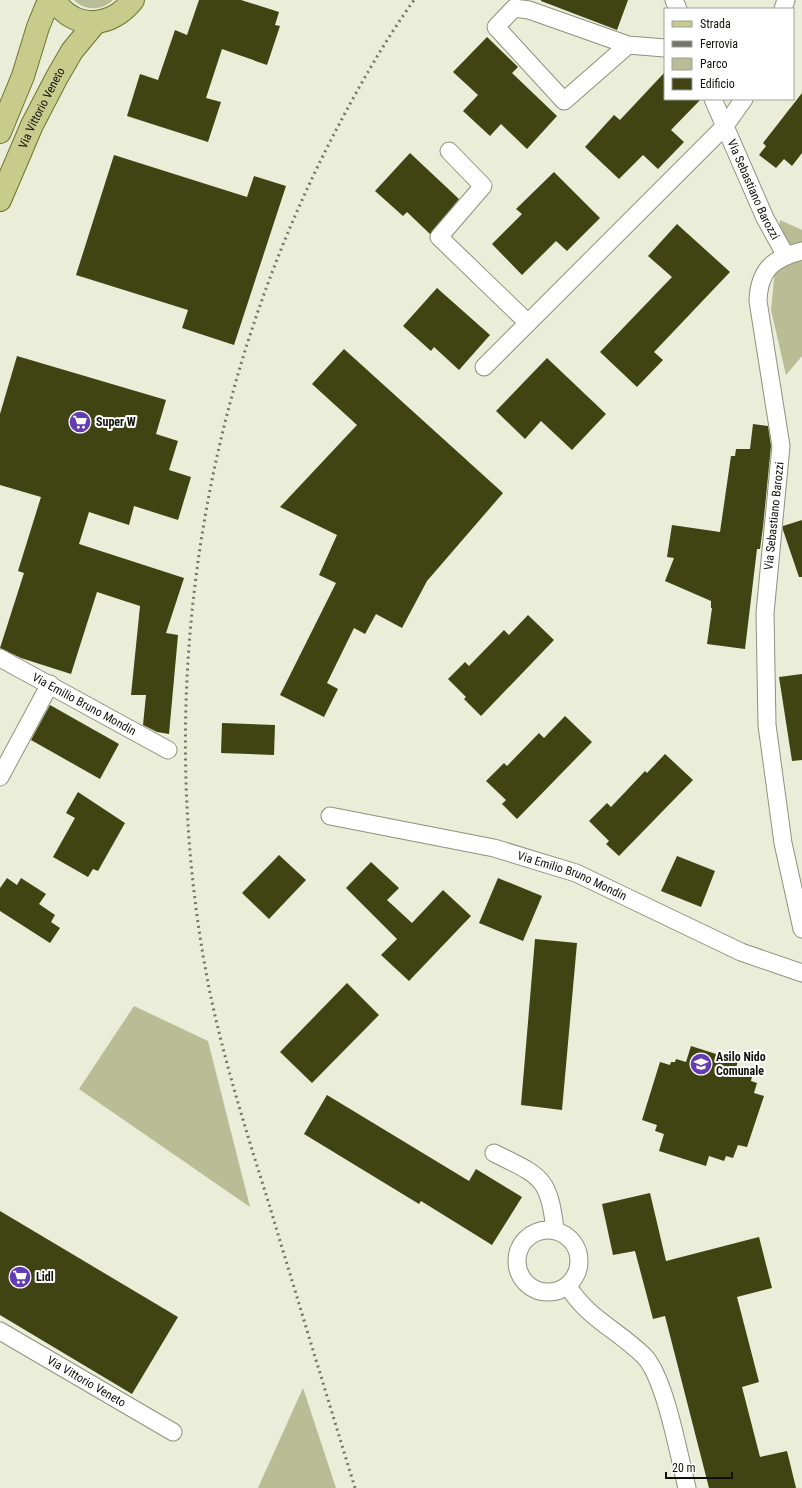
<svg xmlns="http://www.w3.org/2000/svg" width="802" height="1488" font-family="'Roboto Condensed',sans-serif">
<style>
.green{fill:#b8bd96}
.building{fill:#404413}
.lines{fill:none;stroke-linecap:round;stroke-linejoin:round}
.minor-casing{stroke:#8e917c;stroke-width:19}
.primary-casing{stroke:#6e742c;stroke-width:24}
.minor{stroke:#fff;stroke-width:17}
.primary{stroke:#c7cb8c;stroke-width:22}
.rail{stroke:#737566;stroke-width:3;stroke-dasharray:2 4;stroke-linecap:butt}
.labels{text-anchor:middle;stroke-width:4;stroke-linejoin:round;paint-order:stroke}
.street-label{font-size:12px;fill:#101109;stroke:#fff}
.poi-label{font-size:12px;font-weight:bold;fill:#101109;stroke:#fff;text-anchor:start}
</style>
<rect width="100%" height="100%" fill="#eaedd7"/>
<!-- green -->
<g class="green">
<path d="M 74,0 L 113,0 C 102,11 85,11 74,0 Z"/>
<path d="M 780,220 L 802,230 L 802,356 L 786,375 L 771,310 Z"/>
<path d="M 134,1006 L 208,1041 L 250,1207 L 79,1089 Z"/>
<path d="M 303,1388 L 336,1488 L 258,1488 Z"/>
</g>
<!-- building -->
<g class="building">
<path d="M 199,0 L 241,0 L 279,12 L 275,25 L 280,26 L 267,65 L 222,49 L 206,98 L 221,102 L 208,142 L 127,116 L 140,74 L 158,80 L 175,30 L 187,35 Z"/>
<path d="M 541,0 L 628,0 L 617,30 L 541,1 Z"/>
<path d="M 487,37 L 518,67 L 512,73 L 557,116 L 527,149 L 501,124 L 490,136 L 463,111 L 478,95 L 453,72 Z"/>
<path d="M 665,72 L 665,99 L 701,99 L 671,130 L 684,142 L 658,169 L 643,155 L 619,179 L 585,147 L 614,115 L 620,120 Z"/>
<path d="M 802,93 L 802,153 L 792,166 L 784,159 L 776,168 L 759,155 L 766,146 L 763,143 Z"/>
<path d="M 410,153 L 459,199 L 430,234 L 407,212 L 403,216 L 375,191 Z"/>
<path d="M 114,155 L 247,197 L 254,176 L 286,186 L 234,345 L 182,328 L 188,310 L 76,275 Z"/>
<path d="M 554,172 L 600,218 L 567,251 L 556,241 L 522,275 L 492,244 L 522,214 L 516,209 Z"/>
<path d="M 677,224 L 730,272 L 654,352 L 663,360 L 637,387 L 600,352 L 672,277 L 648,256 Z"/>
<path d="M 437,288 L 490,335 L 459,370 L 434,347 L 431,351 L 403,326 Z"/>
<path d="M 344,349 L 503,493 L 427,581 L 402,628 L 376,614 L 365,634 L 354,628 L 327,683 L 338,689 L 324,717 L 280,695 L 336,583 L 319,575 L 337,535 L 280,507 L 357,425 L 312,384 Z"/>
<path d="M 17,356 L 166,400 L 156,434 L 178,441 L 169,470 L 191,477 L 178,520 L 134,506 L 129,525 L 89,512 L 79,544 L 184,578 L 166,633 L 178,635 L 169,734 L 157,732 L 143,725 L 146,695 L 131,695 L 140,606 L 97,592 L 71,674 L 21,658 L 0,648 L 24,573 L 18,571 L 41,497 L 0,485 L 0,414 Z"/>
<path d="M 547,358 L 606,414 L 572,450 L 541,421 L 525,439 L 496,411 Z"/>
<path d="M 753,424 L 768,426 L 771,446 L 763,527 L 760,549 L 757,549 L 745,649 L 707,644 L 712,608 L 711,608 L 711,601 L 665,581 L 674,558 L 667,557 L 672,525 L 720,532 L 731,456 L 735,456 L 736,449 L 750,449 Z"/>
<path d="M 802,520 L 802,577 L 799,577 L 783,530 L 783,526 Z"/>
<path d="M 528,615 L 554,640 L 481,716 L 464,699 L 466,697 L 448,679 L 465,662 L 469,666 L 504,630 L 509,635 Z"/>
<path d="M 802,674 L 802,760 L 792,761 L 779,677 Z"/>
<path d="M 50,705 L 119,744 L 100,779 L 31,740 Z"/>
<path d="M 565,716 L 592,742 L 517,819 L 502,804 L 506,800 L 486,781 L 504,763 L 507,766 L 539,733 L 544,738 Z"/>
<path d="M 222,723 L 275,725 L 274,755 L 221,753 Z"/>
<path d="M 665,754 L 693,780 L 619,856 L 606,844 L 609,841 L 589,821 L 607,803 L 611,807 L 645,771 L 647,773 Z"/>
<path d="M 78,792 L 125,823 L 98,871 L 93,869 L 88,877 L 53,857 L 75,818 L 66,813 Z"/>
<path d="M 279,855 L 306,880 L 269,919 L 242,893 Z"/>
<path d="M 677,856 L 715,871 L 701,907 L 661,891 Z"/>
<path d="M 371,862 L 399,888 L 387,900 L 412,923 L 443,890 L 471,916 L 409,981 L 381,955 L 397,939 L 346,888 Z"/>
<path d="M 7,878 L 17,885 L 21,878 L 46,894 L 39,904 L 55,915 L 51,922 L 60,928 L 50,943 L 0,911 L 0,888 Z"/>
<path d="M 498,878 L 542,896 L 523,941 L 479,923 Z"/>
<path d="M 535,939 L 577,943 L 562,1110 L 521,1105 Z"/>
<path d="M 347,983 L 379,1015 L 312,1083 L 280,1052 Z"/>
<path d="M 691,1046 L 738,1061 L 735,1071 L 752,1076 L 751,1081 L 757,1083 L 754,1093 L 764,1096 L 747,1147 L 738,1145 L 733,1158 L 726,1156 L 724,1161 L 709,1156 L 706,1166 L 659,1151 L 664,1134 L 655,1131 L 657,1125 L 642,1120 L 660,1062 L 670,1065 L 671,1062 L 675,1062 L 676,1059 L 686,1062 Z"/>
<path d="M 327,1095 L 469,1181 L 476,1169 L 522,1197 L 492,1245 L 421,1201 L 419,1204 L 304,1134 Z"/>
<path d="M 650,1193 L 666,1261 L 759,1237 L 772,1288 L 737,1297 L 759,1382 L 742,1387 L 760,1457 L 787,1451 L 796,1488 L 709,1488 L 665,1316 L 653,1319 L 635,1251 L 613,1255 L 602,1204 Z"/>
<path d="M 0,1211 L 178,1317 L 132,1394 L 0,1315 Z"/>
</g>
<g class="lines">
<!-- minor casing -->
<g class="minor-casing">
<g id="minor">
<path d="M 674,0 L 678,9"/>
<path d="M 783,9 L 786,0"/>
<path d="M 628,45 L 564,101 L 496,27 L 514,8 L 529,10 L 628,45 L 665,48"/>
<path id="s1" d="M 713,99 L 765,218 L 786,256"/>
<path d="M 449,151 L 483,186 L 439,237 L 528,323"/>
<path d="M 802,251 C 772,258 759,271 758,301 L 781,446 L 765,613 L 767,725 L 783,843 L 802,929"/>
<path d="M 484,367 L 724,127 L 744,99"/>
<path id="s2" d="M 0,658 L 168,750"/>
<path d="M 0,777 L 50,684"/>
<path id="s3" d="M 330,816 L 494,848 L 576,873 L 741,952 L 802,973"/>
<path d="M 494,1153 C 540,1176 549,1176 555,1230"/>
<circle cx="548" cy="1261" r="31"/>
<path d="M 568,1286 C 586,1317 619,1331 644,1356 C 665,1377 679,1456 687,1488"/>
<path id="s4" d="M 0,1331 L 173,1432"/>
</g>
</g>
<!-- primary casing -->
<g class="primary-casing">
<g id="primary">
<path d="M 54,0 C 75,31 111,28 133,0"/>
<path d="M 0,132 L 23,76 L 38,27 L 49,0"/>
<path id="s5" d="M 0,200 L 32,125 L 57,77 L 72,51 L 96,22"/>
</g>
</g>
<!-- minor -->
<use href="#minor" class="minor"/>
<!-- primary -->
<use href="#primary" class="primary"/>
<!-- rail -->
<path class="rail" d="M 355,1488 C 326,1393 297,1298 269,1204 C 247,1134 225,1064 210,993 C 152,703 198,396 334,134 C 358,88 384,42 414,0"/>
</g>
<!-- icons -->
<defs>
<g id="supermarket-disc" transform="scale(1.15)"><circle r="9.5" fill="#633bb3" stroke="#fff"/><path d="M-6-5.5h2.5l.6 2H6L4.5 2H-2.5L-4.4-4H-6ZM-1.5 3.2a1.3 1.3 0 1 0 .1 0ZM3 3.2a1.3 1.3 0 1 0 .1 0Z" fill="#fff"/></g>
<g id="school-disc" transform="scale(1.15)"><circle r="9.5" fill="#633bb3" stroke="#fff"/><path d="M0-5L7-2L0 1L-7-2ZM-4 1L0 2.5L4 1V4Q0 6-4 4Z" fill="#fff"/></g>
</defs>
<g fill-rule="evenodd">
<use href="#supermarket-disc" x="80" y="422"/>
<use href="#school-disc" x="701" y="1064"/>
<use href="#supermarket-disc" x="20" y="1277"/>
</g>
<g class="labels">
<!-- street labels -->
<g class="street-label">
<text dy="4" stroke="none"><textPath href="#s5" startOffset="101">Via Vittorio Veneto</textPath></text>
<text dy="4" stroke="none"><textPath href="#s1" startOffset="99">Via Sebastiano Barozzi</textPath></text>
<text transform="translate(774 516) rotate(-84)" y="4">Via Sebastiano Barozzi</text>
<text dy="4" stroke="none"><textPath href="#s2" startOffset="96">Via Emilio Bruno Mondin</textPath></text>
<text dy="4" stroke="none"><textPath href="#s3" startOffset="250">Via Emilio Bruno Mondin</textPath></text>
<text dy="4" stroke="none"><textPath href="#s4" startOffset="100">Via Vittorio Veneto</textPath></text>
</g>
<!-- poi labels -->
<g class="poi-label">
<text x="96" y="426">Super W</text>
<text x="716" y="1061">Asilo Nido<tspan x="716" dy="14">Comunale</tspan></text>
<text x="36" y="1281">Lidl</text>
</g>
</g>
<!-- legend -->
<rect x="664" y="8" width="130" height="92" fill="#ffffff" stroke="#9fa09d"/>
<rect x="672" y="21" width="20" height="6" fill="#c7cb8c" stroke="#9fa09d"/>
<text x="700" y="28" font-size="12" fill="#101109">Strada</text>
<rect x="672" y="41" width="20" height="6" fill="#737566" stroke="#9fa09d"/>
<text x="700" y="48" font-size="12" fill="#101109">Ferrovia</text>
<rect x="672" y="58" width="20" height="12" fill="#b8bd96" stroke="#9fa09d"/>
<text x="700" y="68" font-size="12" fill="#101109">Parco</text>
<rect x="672" y="78" width="20" height="12" fill="#404413" stroke="#9fa09d"/>
<text x="700" y="88" font-size="12" fill="#101109">Edificio</text>
<!-- scale -->
<path d="M666 1472v6h66v-6" fill="none" stroke="#101109" stroke-width="2"/>
<text x="672" y="1472" font-size="12" fill="#101109" stroke="#ffffff" stroke-width="3" paint-order="stroke">20 m</text>
</svg>
